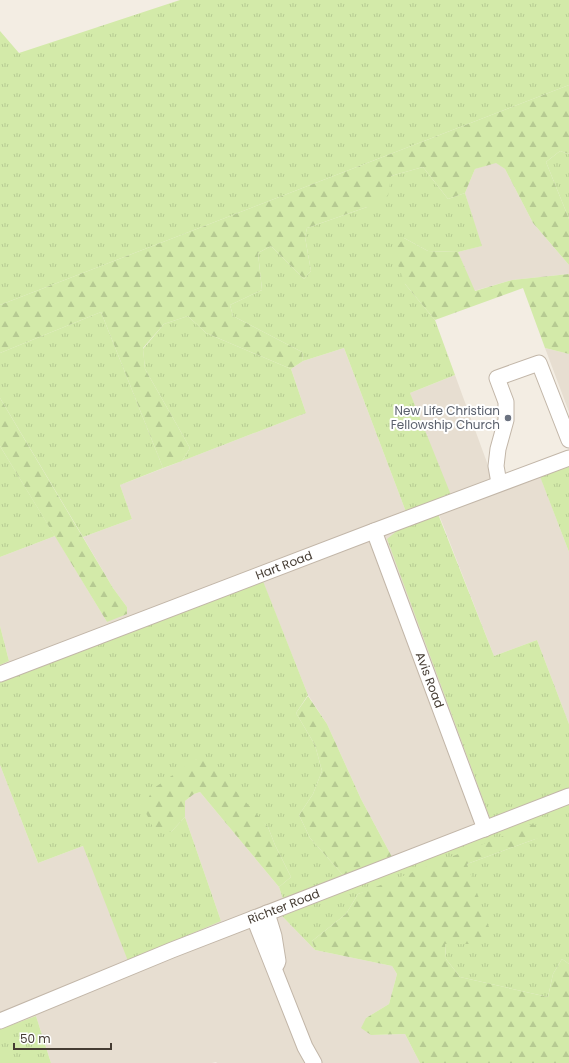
<svg xmlns="http://www.w3.org/2000/svg" width="569" height="1063" font-family="Poppins,sans-serif">
<style>
.residential{fill:#e7ded1}
.grass{fill:url(#grass-tufts)}
.forest{fill:url(#forest-firs)}
.lines{fill:none;stroke-linecap:round;stroke-linejoin:round}
.minor-casing{stroke:#c2b6a8;stroke-width:17}
.minor{stroke:#fff;stroke-width:15}
.worship-dot{fill:#6b7280;stroke:#fff;stroke-width:1.5}
.labels{text-anchor:middle;stroke-width:4;stroke-linejoin:round;paint-order:stroke}
.worship-label{font-size:12px;fill:#5b616d;stroke:#fff;text-anchor:end}
.street-label{font-size:12px;fill:#453c33;stroke:#fff}
</style>
<defs>
<pattern id="grass-tufts" width="24" height="20" patternUnits="userSpaceOnUse"><rect width="24" height="20" fill="#d3eaa9"/><path d="M3 7l-1-3M5 7V3M7 7l1-3M15 17l-1-3M17 17v-4M19 17l1-3" fill="none" stroke="#b6ca92"/></pattern>
<pattern id="forest-firs" width="22" height="20" patternUnits="userSpaceOnUse"><rect width="22" height="20" fill="#d3eaa9"/><path d="M5 1l3.5 6h-7zM16 11l3.5 6h-7z" fill="#b6ca92"/></pattern>
</defs>
<rect width="100%" height="100%" fill="#f3ede3"/>
<!-- residential -->
<g class="residential">
<path d="M 495,162 L 505,169 L 533,223 L 569,265 L 569,274 L 512,280 L 474,291 L 458,252 L 481,246 L 465,193 L 475,169 Z"/>
<path d="M 344,348 L 406,512 L 491,821 L 392,857 L 361,799 L 327,724 L 308,695 L 263,582 L 0,682 L 0,665 L 9,661 L 0,626 L 0,557 L 55,536 L 107,622 L 127,607 L 113,588 L 83,537 L 132,519 L 120,485 L 306,413 L 291,369 L 303,361 Z"/>
<path d="M 545,348 L 569,354 L 569,412 Z"/>
<path d="M 455,375 L 493,479 L 535,463 L 569,552 L 569,724 L 537,640 L 494,656 L 434,502 L 410,393 Z"/>
<path d="M 0,765 L 38,863 L 83,846 L 221,921 L 185,817 L 185,801 L 194,794 L 200,792 L 279,887 L 283,899 L 282,916 L 315,950 L 392,966 L 397,974 L 389,1004 L 366,1018 L 371,1035 L 405,1034 L 420,1063 L 217,1063 L 216,1062 L 212,1063 L 51,1063 L 36,1016 L 0,1029 Z"/>
</g>
<!-- grass -->
<g class="grass">
<path d="M 180,0 L 569,0 L 569,85 L 0,305 L 0,31 L 19,53 Z"/>
<path d="M 560,151 L 569,154 L 569,219 L 546,162 Z"/>
<path d="M 423,167 L 448,199 L 465,193 L 482,246 L 458,252 L 428,251 L 404,238 L 405,284 L 435,320 L 455,375 L 410,393 L 451,495 L 406,512 L 344,348 L 303,361 L 302,352 L 233,316 L 230,305 L 262,290 L 258,253 L 271,246 L 304,279 L 311,271 L 305,237 L 307,228 L 367,207 L 391,176 Z"/>
<path d="M 101,312 L 163,468 L 120,485 L 132,519 L 83,537 L 0,398 L 0,353 Z"/>
<path d="M 188,316 L 206,333 L 291,369 L 306,413 L 182,461 L 190,448 L 145,369 L 143,349 L 164,324 Z"/>
<path d="M 0,446 L 55,536 L 0,557 Z"/>
<path d="M 569,463 L 569,552 L 539,474 Z"/>
<path d="M 438,514 L 494,656 L 537,640 L 569,724 L 569,792 L 491,821 L 387,539 L 398,530 Z"/>
<path d="M 263,581 L 308,695 L 296,713 L 315,745 L 322,771 L 313,794 L 299,815 L 310,838 L 343,875 L 283,899 L 279,887 L 291,877 L 275,845 L 268,827 L 196,759 L 171,832 L 185,817 L 221,921 L 128,961 L 83,846 L 38,863 L 0,765 L 0,682 Z"/>
<path d="M 0,626 L 9,661 L 0,665 Z"/>
<path d="M 569,802 L 569,964 L 562,959 L 553,974 L 548,997 L 460,977 L 446,959 L 445,944 L 482,944 L 467,864 L 538,838 L 358,894 L 346,914 L 312,941 L 315,950 L 282,916 Z"/>
<path d="M 36,1016 L 51,1063 L 0,1063 L 0,1029 Z"/>
</g>
<!-- forest -->
<g class="forest">
<path d="M 569,85 L 569,154 L 560,151 L 546,162 L 569,219 L 569,265 L 533,223 L 505,169 L 496,163 L 475,169 L 465,193 L 448,199 L 423,167 L 391,176 L 388,196 L 367,207 L 307,228 L 305,237 L 311,271 L 304,279 L 271,246 L 258,253 L 262,290 L 230,305 L 233,316 L 302,352 L 303,361 L 291,369 L 206,333 L 188,316 L 164,324 L 143,348 L 145,369 L 190,448 L 182,461 L 163,468 L 101,312 L 0,353 L 0,305 Z"/>
<path d="M 404,238 L 428,251 L 458,252 L 475,291 L 512,280 L 569,274 L 569,354 L 545,348 L 523,288 L 435,320 L 405,284 L 393,251 Z"/>
<path d="M 0,398 L 113,588 L 127,607 L 127,614 L 107,622 L 0,446 Z"/>
<path d="M 308,696 L 327,724 L 361,799 L 392,857 L 343,875 L 310,838 L 299,815 L 313,794 L 322,771 L 315,745 L 296,713 Z"/>
<path d="M 196,759 L 210,762 L 268,827 L 275,845 L 291,877 L 279,887 L 200,792 L 194,794 L 185,801 L 185,817 L 171,832 L 154,829 L 143,807 L 154,788 Z"/>
<path d="M 533,824 L 539,829 L 538,838 L 467,864 L 491,933 L 482,944 L 445,944 L 446,959 L 460,977 L 548,997 L 553,974 L 562,959 L 569,964 L 569,1063 L 420,1063 L 405,1034 L 371,1035 L 361,1028 L 366,1018 L 389,1004 L 397,974 L 392,966 L 315,950 L 312,941 L 346,914 L 358,894 Z"/>
</g>
<g class="lines">
<!-- minor casing -->
<g class="minor-casing">
<g id="minor">
<path d="M 499,483 L 496,466 L 498,449 L 506,420 L 506,402 L 497,378 L 539,363 L 569,440"/>
<path id="s1" d="M 374,531 L 485,829"/>
<path id="s2" d="M 0,674 L 374,531 L 569,458"/>
<path d="M 267,913 L 274,936 L 278,961 L 277,964"/>
<path d="M 254,918 L 305,1047 L 314,1063"/>
<path id="s3" d="M 0,1021 L 172,950 L 569,796"/>
</g>
</g>
<!-- minor -->
<use href="#minor" class="minor"/>
</g>
<!-- markers -->
<circle class="worship-dot" cx="508" cy="418" r="4"/>
<g class="labels">
<!-- worship labels -->
<g class="worship-label">
<text x="500" y="415">New Life Christian<tspan x="500" dy="14">Fellowship Church</tspan></text>
</g>
<!-- street labels -->
<g class="street-label">
<text dy="4" stroke="none"><textPath href="#s2" startOffset="304">Hart Road</textPath></text>
<text dy="4" stroke="none"><textPath href="#s1" startOffset="159">Avis Road</textPath></text>
<text dy="4" stroke="none"><textPath href="#s3" startOffset="306">Richter Road</textPath></text>
</g>
</g>
<!-- scale -->
<path d="M14 1043v6h97v-6" fill="none" stroke="#453c33" stroke-width="2"/>
<text x="20" y="1043" font-size="12" fill="#453c33" stroke="#ffffff" stroke-width="3" paint-order="stroke">50 m</text>
</svg>
